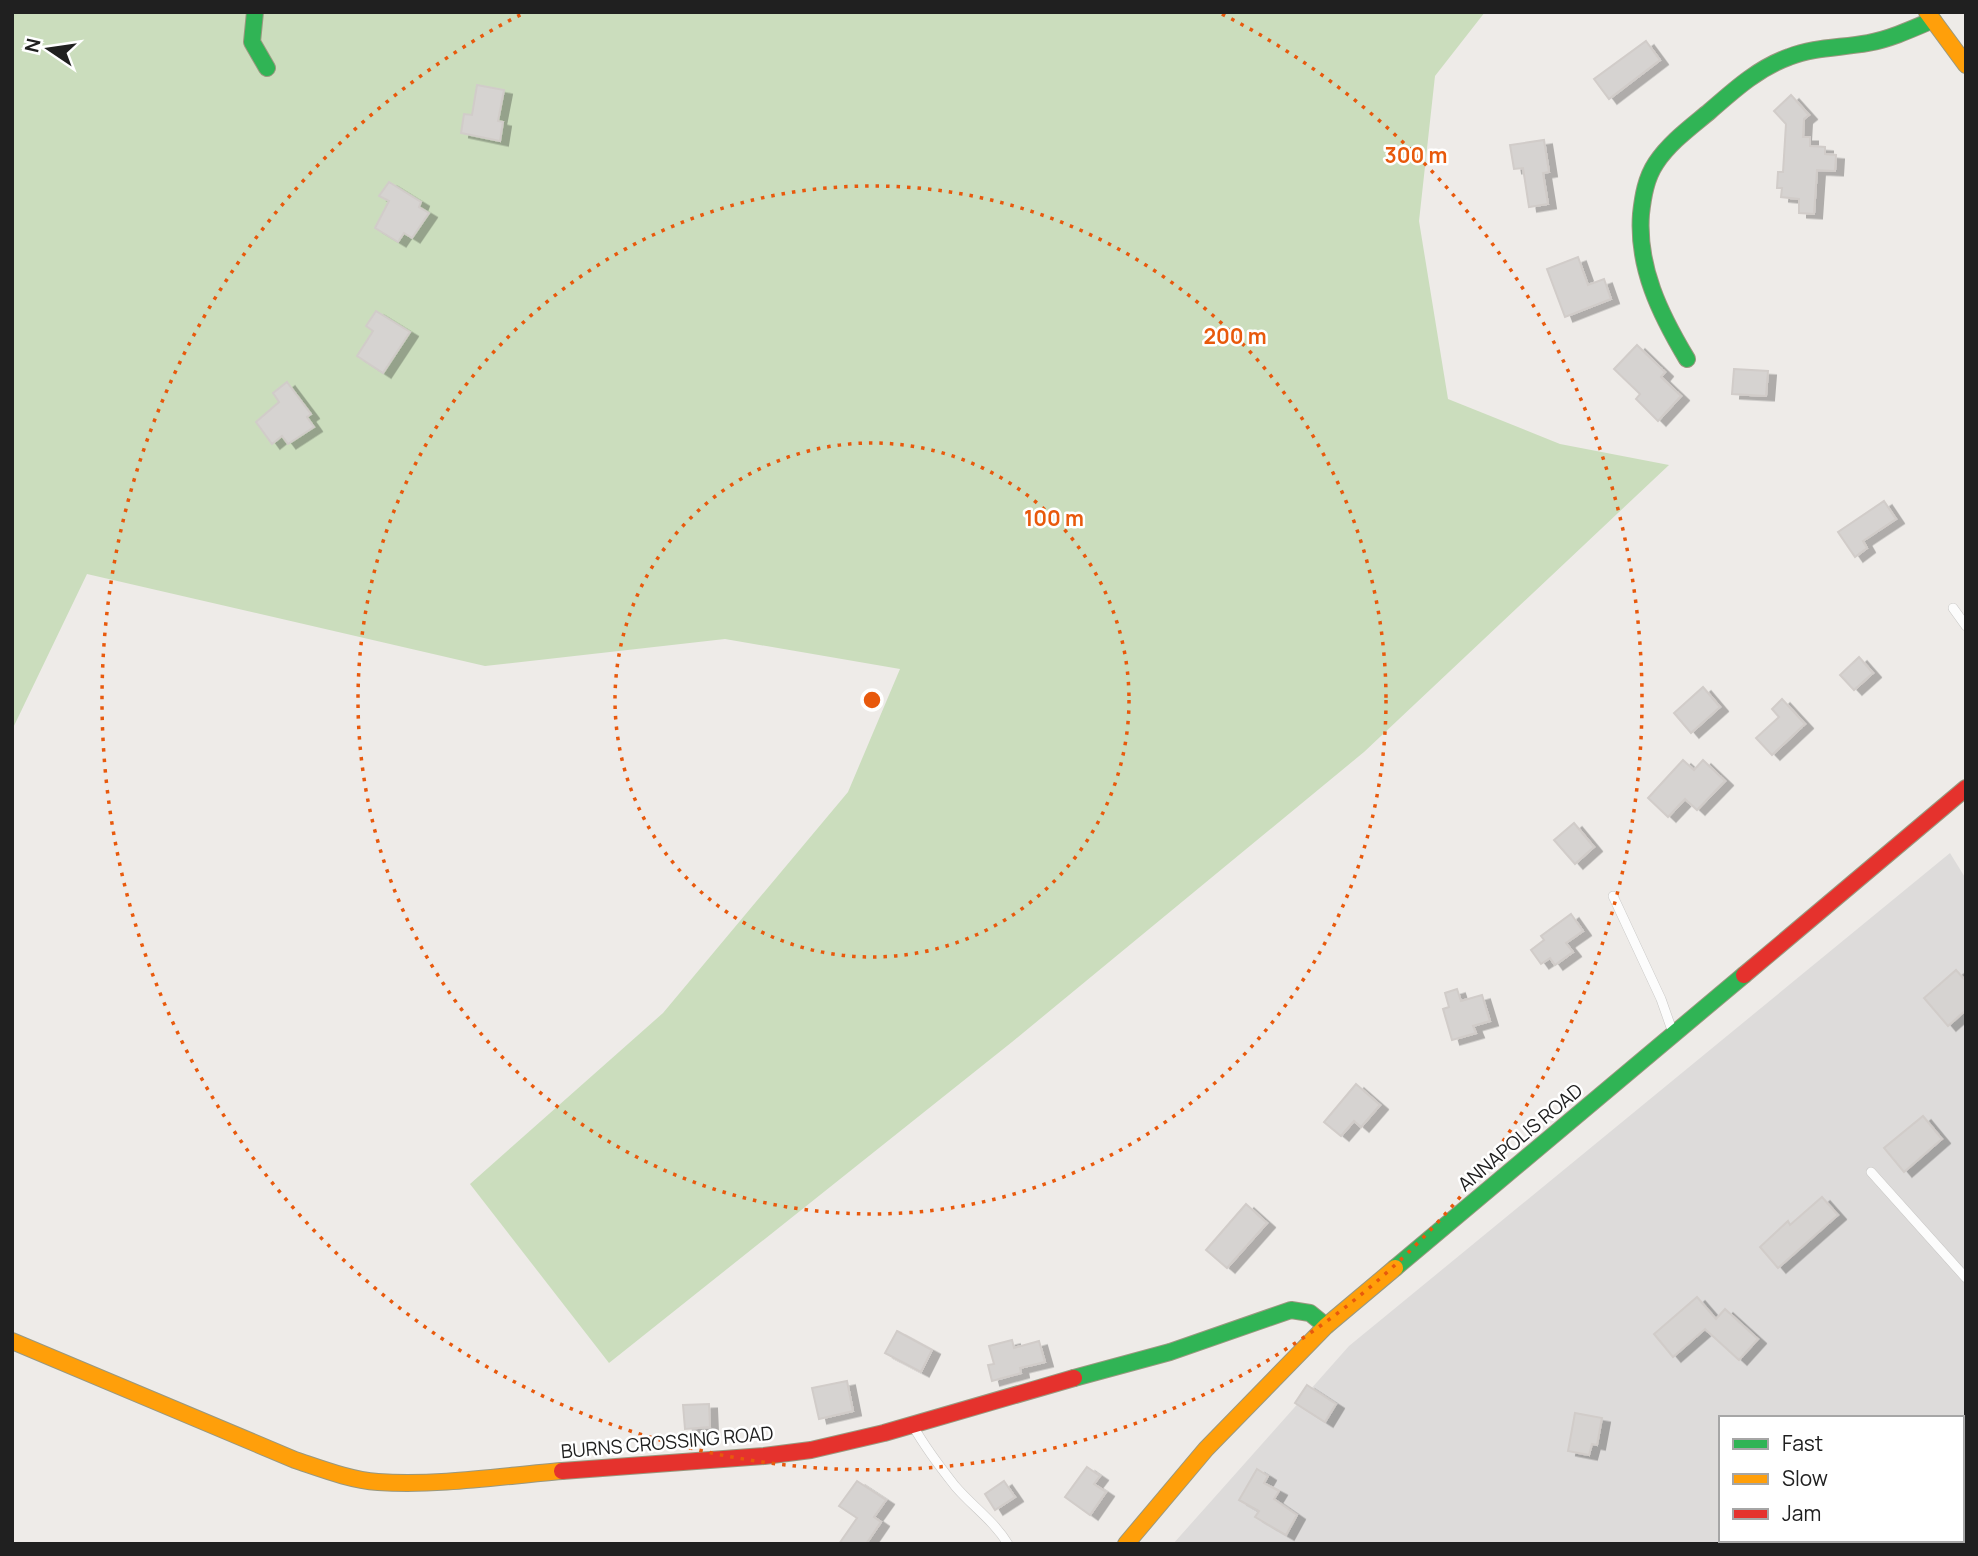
<svg xmlns="http://www.w3.org/2000/svg" width="1978" height="1556" font-family="Manrope,sans-serif">
<style>
.residential{fill:#dddbda;fill-rule:evenodd}
.forest{fill:#cbddbd}
.building{fill:#d6d3d1;stroke:#d1ccc9;stroke-width:2;filter:url(#shadow)}
.lines{fill:none;stroke-linecap:round;stroke-linejoin:round}
.lane-casing{stroke:#c7c6c4;stroke-width:10}
.fast-casing{stroke:#99987f;stroke-width:18}
.slow-casing{stroke:#99987f;stroke-width:18}
.jam-casing{stroke:#99987f;stroke-width:18}
.lane{stroke:#fcfcfc;stroke-width:9}
.fast{stroke:#30b455;stroke-width:16}
.slow{stroke:#ff9f0a;stroke-width:16}
.jam{stroke:#e5322d;stroke-width:16}
.ring{fill:none;stroke:#e8590c;stroke-width:3.5;stroke-dasharray:3.5 7}
.labels{text-anchor:middle;stroke-width:5;stroke-linejoin:round;paint-order:stroke}
.street-label{font-size:19px;fill:#202020;stroke:#fff}
.centre{fill:#e8590c;stroke:#fff;stroke-width:3.5}
.ring-label{font-size:21px;text-anchor:middle;font-weight:bold;fill:#e8590c;stroke:#fff;stroke-width:5;stroke-linejoin:round;paint-order:stroke}
</style>
<defs>
<filter id="shadow"><feDropShadow dx="8" dy="4.5" stdDeviation="0" flood-color="#0004"/></filter>
</defs>
<rect width="100%" height="100%" fill="#eeebe8"/>
<!-- residential -->
<path class="residential" d="M 1950,853 L 1966,879 L 1966,1544 L 1173,1544 L 1349,1346 ZM 1721,1418 L 1962,1418 L 1962,1540 L 1721,1540 Z"/>
<!-- forest -->
<path class="forest" d="M 12,12 L 1485,12 L 1435,76 L 1419,221 L 1448,399 L 1560,444 L 1669,465 L 1364,752 L 1012,1042 L 609,1363 L 470,1184 L 663,1013 L 848,792 L 900,669 L 725,639 L 485,666 L 87,574 L 12,730 Z"/>
<!-- building -->
<g class="building">
<path d="M 1646,41 L 1660,60 L 1609,99 L 1594,79 Z"/>
<path d="M 477,85 L 504,90 L 498,121 L 503,122 L 500,141 L 461,133 L 464,114 L 472,115 Z"/>
<path d="M 1791,95 L 1809,115 L 1804,119 L 1803,137 L 1810,137 L 1810,146 L 1825,147 L 1825,154 L 1836,155 L 1835,171 L 1817,170 L 1814,214 L 1799,213 L 1799,199 L 1781,197 L 1782,188 L 1777,188 L 1778,172 L 1783,172 L 1786,124 L 1774,111 Z"/>
<path d="M 1544,140 L 1549,172 L 1543,173 L 1548,204 L 1529,207 L 1523,168 L 1514,169 L 1510,145 Z"/>
<path d="M 389,182 L 421,202 L 419,207 L 429,213 L 412,238 L 404,233 L 398,242 L 375,228 L 389,201 L 379,196 Z"/>
<path d="M 1578,257 L 1588,285 L 1604,279 L 1611,299 L 1565,317 L 1547,269 Z"/>
<path d="M 376,311 L 410,332 L 383,373 L 357,356 L 373,331 L 366,326 Z"/>
<path d="M 1637,345 L 1665,372 L 1661,377 L 1681,396 L 1658,421 L 1636,399 L 1640,394 L 1614,369 Z"/>
<path d="M 1734,369 L 1768,371 L 1766,396 L 1732,394 Z"/>
<path d="M 287,382 L 311,414 L 307,417 L 314,427 L 288,444 L 282,436 L 272,444 L 256,422 L 279,402 L 273,393 Z"/>
<path d="M 1884,501 L 1896,519 L 1863,541 L 1867,548 L 1855,557 L 1838,532 Z"/>
<path d="M 1859,657 L 1873,673 L 1854,690 L 1840,675 Z"/>
<path d="M 1703,687 L 1720,707 L 1691,733 L 1674,713 Z"/>
<path d="M 1782,699 L 1805,724 L 1772,755 L 1756,738 L 1779,717 L 1772,709 Z"/>
<path d="M 1683,760 L 1694,770 L 1703,760 L 1725,781 L 1697,810 L 1685,799 L 1668,817 L 1648,798 Z"/>
<path d="M 1574,823 L 1594,847 L 1575,864 L 1554,840 Z"/>
<path d="M 1571,914 L 1583,931 L 1566,943 L 1573,952 L 1555,965 L 1550,958 L 1541,964 L 1531,950 L 1544,940 L 1541,936 Z"/>
<path d="M 1956,970 L 1966,981 L 1966,1010 L 1948,1026 L 1924,998 Z"/>
<path d="M 1457,989 L 1461,1001 L 1482,995 L 1490,1021 L 1473,1026 L 1476,1033 L 1452,1040 L 1443,1009 L 1449,1007 L 1445,993 Z"/>
<path d="M 1356,1084 L 1380,1105 L 1361,1127 L 1354,1121 L 1341,1136 L 1324,1122 Z"/>
<path d="M 1923,1116 L 1942,1139 L 1904,1172 L 1884,1148 Z"/>
<path d="M 1822,1197 L 1838,1215 L 1778,1268 L 1760,1247 L 1788,1221 L 1790,1225 Z"/>
<path d="M 1246,1204 L 1267,1223 L 1227,1268 L 1206,1250 Z"/>
<path d="M 1697,1297 L 1716,1319 L 1725,1309 L 1758,1339 L 1739,1360 L 1705,1329 L 1673,1357 L 1654,1334 Z"/>
<path d="M 897,1331 L 932,1350 L 921,1372 L 885,1353 Z"/>
<path d="M 1012,1340 L 1014,1348 L 1039,1341 L 1045,1362 L 1020,1368 L 1021,1373 L 992,1381 L 988,1365 L 994,1364 L 989,1346 Z"/>
<path d="M 847,1381 L 853,1411 L 819,1419 L 812,1388 Z"/>
<path d="M 1307,1385 L 1336,1404 L 1325,1422 L 1295,1403 Z"/>
<path d="M 709,1404 L 710,1427 L 685,1429 L 683,1405 Z"/>
<path d="M 1575,1413 L 1602,1418 L 1597,1445 L 1592,1444 L 1589,1455 L 1568,1451 Z"/>
<path d="M 1087,1467 L 1100,1476 L 1094,1484 L 1106,1492 L 1090,1515 L 1065,1497 Z"/>
<path d="M 1257,1469 L 1268,1476 L 1264,1483 L 1279,1491 L 1274,1499 L 1297,1515 L 1286,1535 L 1255,1517 L 1259,1511 L 1239,1500 Z"/>
<path d="M 857,1481 L 886,1500 L 874,1517 L 881,1522 L 866,1544 L 839,1544 L 857,1518 L 839,1506 Z"/>
<path d="M 1004,1481 L 1015,1497 L 995,1510 L 985,1494 Z"/>
</g>
<g class="lines">
<!-- lane casing -->
<g class="lane-casing">
<g id="lane">
<path d="M 1953,608 L 1966,626"/>
<path d="M 1613,896 L 1661,999 L 1673,1033"/>
<path d="M 1871,1172 L 1966,1278"/>
<path d="M 913,1426 C 925,1447 940,1467 955,1486 C 972,1506 994,1521 1008,1544"/>
</g>
</g>
<!-- fast casing -->
<g class="fast-casing">
<g id="fast">
<path d="M 255,12 L 252,42 L 267,68"/>
<path d="M 1687,359 C 1660,314 1637,267 1641,214 C 1643,196 1646,178 1656,163 C 1670,142 1691,127 1710,111 C 1734,90 1758,68 1789,57 C 1814,47 1841,48 1868,43 C 1890,39 1912,29 1933,20"/>
<path d="M 1395,1268 L 1744,975"/>
<path d="M 1074,1378 L 1170,1352 L 1291,1310 L 1310,1313 L 1326,1326"/>
</g>
</g>
<!-- slow casing -->
<g class="slow-casing">
<g id="slow">
<path d="M 1927,12 L 1966,65"/>
<path d="M 12,1341 L 295,1460 C 322,1469 350,1480 378,1482 C 439,1486 502,1476 562,1471"/>
<path d="M 1126,1544 L 1206,1449 L 1326,1326 L 1395,1268"/>
</g>
</g>
<!-- jam casing -->
<g class="jam-casing">
<g id="jam">
<path d="M 1744,975 L 1966,788"/>
<path d="M 562,1471 L 764,1456 L 811,1450 L 884,1433 L 1074,1378"/>
</g>
</g>
<!-- lane -->
<use href="#lane" class="lane"/>
<!-- fast -->
<use href="#fast" class="fast"/>
<!-- slow -->
<use href="#slow" class="slow"/>
<!-- jam -->
<use href="#jam" class="jam"/>
</g>
<!-- distance rings -->
<g class="ring">
<circle cx="872" cy="700" r="257"/>
<circle cx="872" cy="700" r="514"/>
<path d="M1222 14A770 770 0 1 1 522 14"/>
</g>
<g class="labels">
<!-- street labels -->
<g class="street-label">
<text transform="translate(1520 1137) rotate(-40)" y="7">ANNAPOLIS ROAD</text>
<text transform="translate(667 1442) rotate(-5)" y="7">BURNS CROSSING ROAD</text>
</g>
</g>
<circle cx="872" cy="700" r="10" class="centre"/>
<g class="ring-label">
<text x="1416" y="163">300 m</text>
<text x="1235" y="344">200 m</text>
<text x="1054" y="526">100 m</text>
</g>
<!-- border -->
<rect width="1978" height="1556" fill="none" stroke="#202020" stroke-width="28"/>
<!-- legend -->
<rect x="1719" y="1416" width="245" height="126" fill="#ffffff" stroke="#a6a6a6" stroke-width="2"/>
<rect x="1733" y="1439" width="35" height="10" fill="#30b455" stroke="#a6a6a6" stroke-width="2"/>
<text x="1782" y="1451" font-size="21" fill="#202020">Fast</text>
<rect x="1733" y="1474" width="35" height="10" fill="#ff9f0a" stroke="#a6a6a6" stroke-width="2"/>
<text x="1782" y="1486" font-size="21" fill="#202020">Slow</text>
<rect x="1733" y="1509" width="35" height="10" fill="#e5322d" stroke="#a6a6a6" stroke-width="2"/>
<text x="1782" y="1521" font-size="21" fill="#202020">Jam</text>
<!-- north arrow -->
<g transform="translate(49 49) rotate(283)" stroke="#ffffff" stroke-width="5" paint-order="stroke">
<path d="M0-5L12 26L0 18L-12 26Z" fill="#202020"/>
<text y="-10" font-size="19" font-weight="bold" text-anchor="middle" fill="#202020">N</text>
</g>
</svg>
